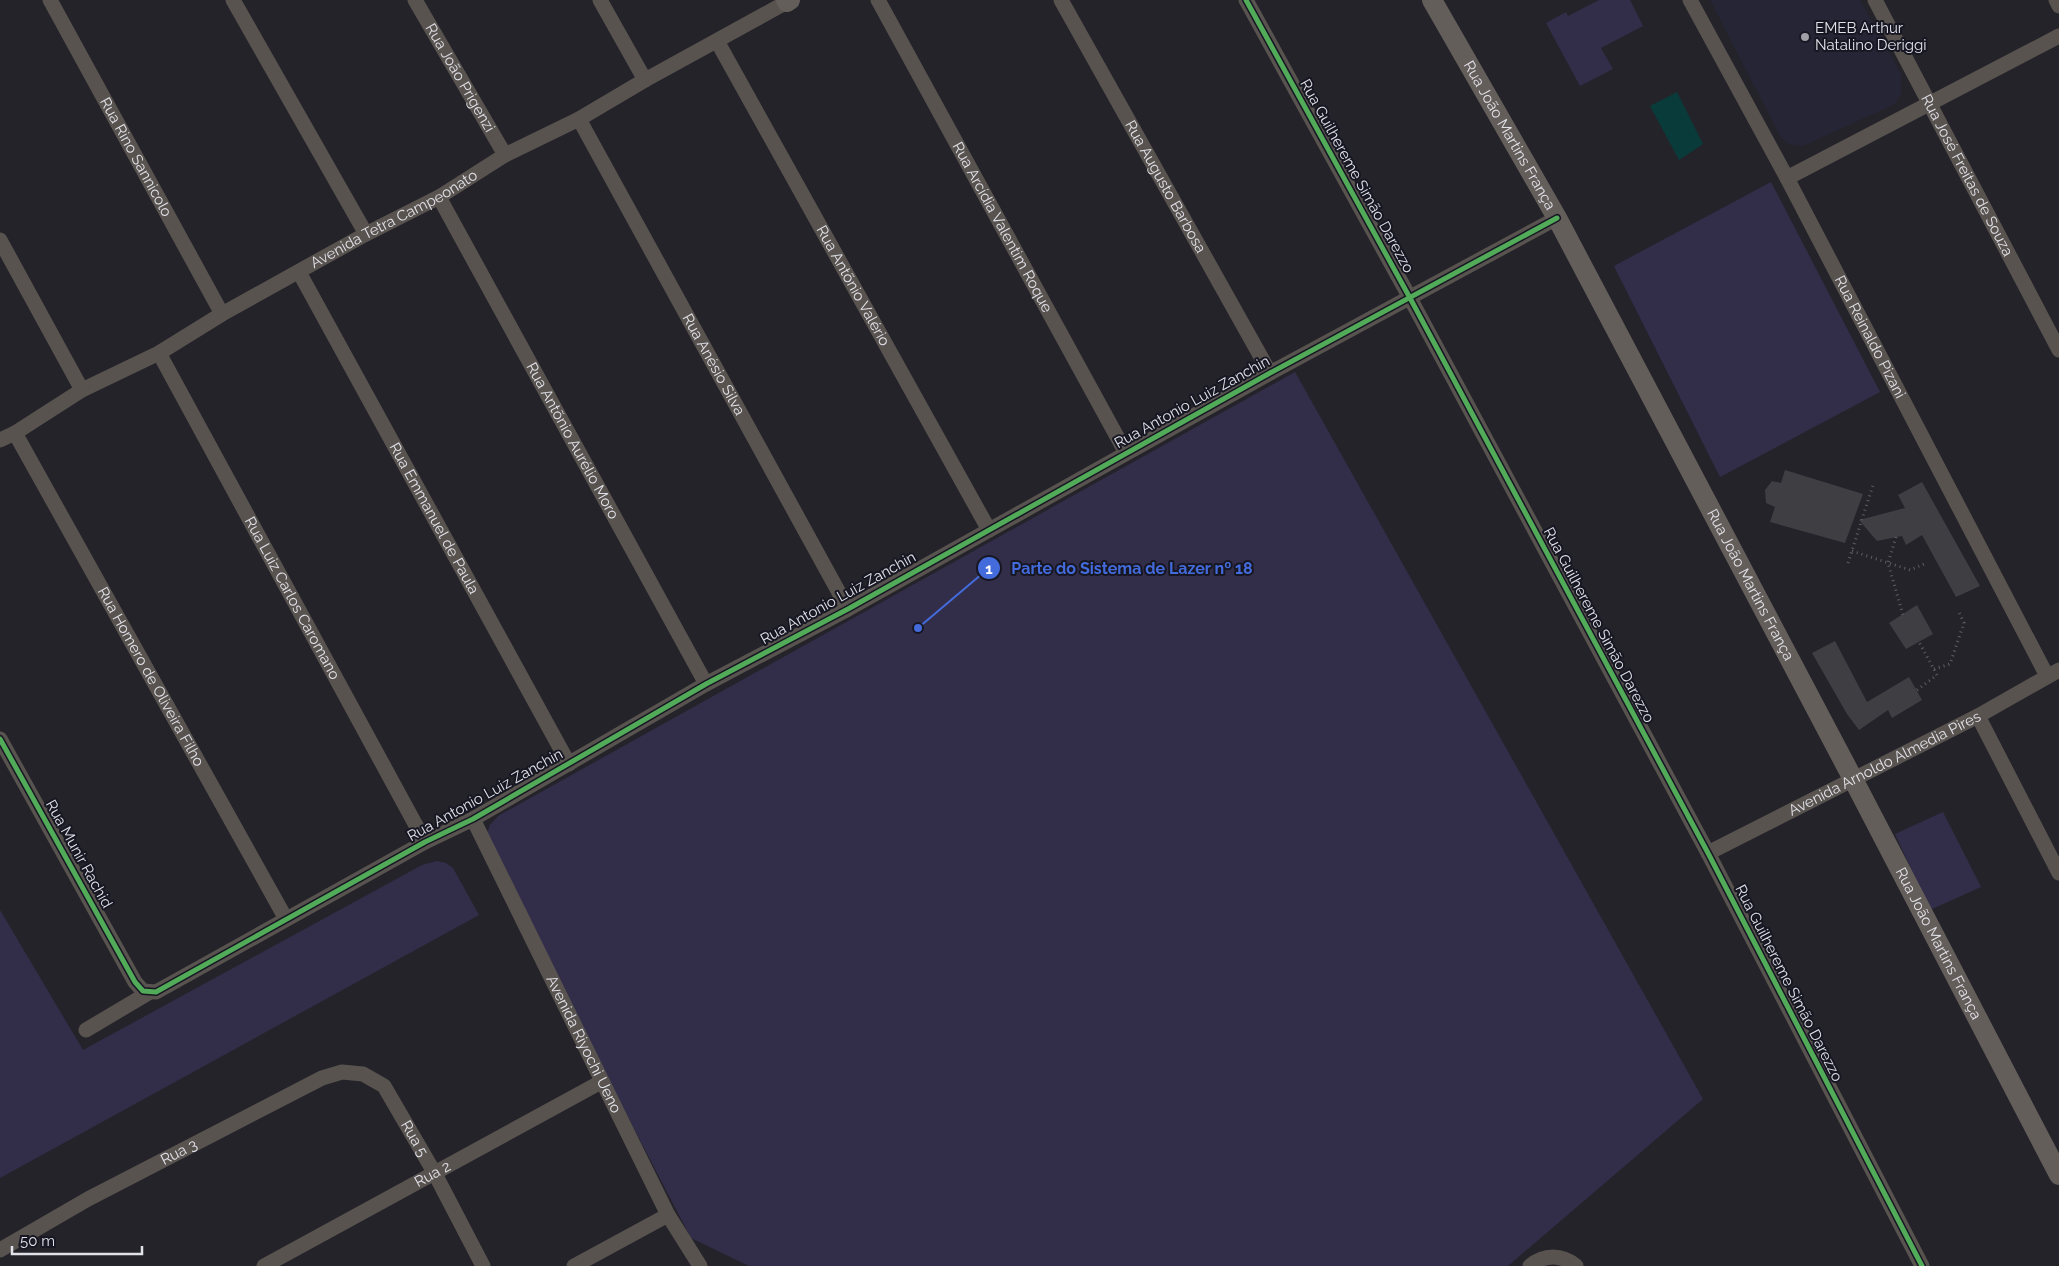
<svg xmlns="http://www.w3.org/2000/svg" width="2059" height="1266" font-family="Raleway,sans-serif">
<style>
.built{fill:#262535}
.green{fill:#322e4a}
.water{fill:#093b3b}
.building{fill:#3f3e43}
.lines{fill:none;stroke-linecap:round;stroke-linejoin:round}
.path{stroke:#615e5e;stroke-width:3;stroke-dasharray:1 4;stroke-linecap:butt}
.street{stroke:#58534f;stroke-width:15}
.secondary{stroke:#645e5a;stroke-width:20}
.cycleway-casing{stroke:#171723;stroke-width:8}
.cycleway{stroke:#51ab58;stroke-width:5}
.poi-dot{fill:#9f9ea6;stroke:#171723;stroke-width:2}
.labels{text-anchor:middle;stroke-width:4;stroke-linejoin:round;paint-order:stroke}
.poi-label{font-size:15px;fill:#e1e1e9;stroke:#171723;text-anchor:start}
.street-label{font-size:15px;fill:#e1e1e9;stroke:#171723}
.leader{fill:none;stroke:#446bdb;stroke-width:2}
.callout-dot{fill:#446bdb;stroke:#171723;stroke-width:2}
.mark-label{font-size:15px;text-anchor:middle;font-weight:bold;fill:#fff}
.callout-label{font-size:16px;text-anchor:middle;font-weight:bold;fill:#446bdb;stroke:#171723;stroke-width:4;stroke-linejoin:round;paint-order:stroke}
</style>
<rect width="100%" height="100%" fill="#24232a"/>
<!-- built -->
<path class="built" d="M 1710,0 L 1860,0 L 1901,74 L 1901,94 L 1895,104 L 1803,146 L 1789,144 L 1781,138 Z"/>
<!-- green -->
<g class="green">
<path d="M 1599,0 L 1630,0 L 1643,26 L 1601,48 L 1613,69 L 1580,86 L 1546,23 L 1566,12 L 1568,16 Z"/>
<path d="M 1771,182 L 1880,392 L 1720,477 L 1614,266 Z"/>
<path d="M 1295,372 L 1703,1099 L 1508,1266 L 749,1266 L 691,1238 L 484,841 L 490,825 L 498,816 Z"/>
<path d="M 1943,812 L 1981,887 L 1930,910 L 1895,834 Z"/>
<path d="M 437,861 L 446,863 L 453,868 L 479,915 L 0,1178 L 0,910 L 83,1050 L 422,865 Z"/>
</g>
<!-- water -->
<path class="water" d="M 1677,92 L 1703,144 L 1679,160 L 1650,106 Z"/>
<!-- building -->
<g class="building">
<path d="M 1785,470 L 1863,494 L 1845,543 L 1770,522 L 1775,507 L 1766,503 L 1765,490 L 1772,481 L 1781,483 Z"/>
<path d="M 1922,482 L 1980,586 L 1956,597 L 1922,535 L 1906,545 L 1902,536 L 1877,541 L 1859,520 L 1905,508 L 1898,495 Z"/>
<path d="M 1917,605 L 1933,634 L 1906,649 L 1889,623 Z"/>
<path d="M 1835,641 L 1867,702 L 1909,677 L 1922,700 L 1892,718 L 1888,710 L 1859,730 L 1847,714 L 1812,653 Z"/>
</g>
<g class="lines">
<!-- path -->
<g class="path">
<path d="M 1896,537 L 1888,563 L 1903,615"/>
<path d="M 1852,551 L 1910,570 L 1924,564"/>
<path d="M 1848,563 L 1873,485"/>
<path d="M 1934,669 L 1950,664 L 1964,623 L 1958,610"/>
<path d="M 1917,690 L 1937,675 L 1919,642"/>
</g>
<!-- street -->
<g class="street">
<path id="s1" d="M 50,0 L 222,314"/>
<path d="M 233,0 L 366,234"/>
<path id="s2" d="M 415,0 L 505,155"/>
<path d="M 600,0 L 645,80"/>
<path id="s3" d="M 878,0 L 1126,453"/>
<path id="s4" d="M 1061,0 L 1270,373"/>
<path d="M 1246,0 L 1410,298 L 1708,853 L 1922,1266"/>
<path id="s5" d="M 1690,0 L 1787,178 L 2047,676"/>
<path id="s6" d="M 1875,0 L 2059,350"/>
<path d="M 2056,0 L 2059,6"/>
<path id="s7" d="M 717,41 L 989,530"/>
<path id="s8" d="M 579,119 L 848,609"/>
<path d="M 1787,178 L 2059,36"/>
<path id="s9" d="M 439,197 L 706,684"/>
<path d="M 0,240 L 82,390"/>
<path id="s10" d="M 299,272 L 569,764"/>
<path id="s11" d="M 159,353 L 425,842"/>
<path id="s12" d="M 15,433 L 286,919"/>
<path id="s13" d="M 0,440 L 15,433 L 82,390 L 159,353 L 222,314 L 366,234 L 439,197 L 505,155 L 579,119 L 645,80 L 787,2"/>
<path d="M 1978,716 L 2059,873"/>
<path d="M 0,739 L 135,982 L 143,991 L 156,992 L 425,842 L 473,819 L 706,684 L 848,609 L 1270,373 L 1557,218"/>
<path id="s14" d="M 473,819 L 668,1215 L 700,1266"/>
<path id="s15" d="M 1708,853 L 1978,716 L 2059,670"/>
<path d="M 86,1030 L 150,992"/>
<path id="s16" d="M 0,1250 L 88,1199 L 322,1078 L 342,1072 L 363,1074 L 384,1086 L 434,1172 L 483,1266"/>
<path id="s17" d="M 264,1266 L 601,1082"/>
<path d="M 574,1266 L 668,1215"/>
<path d="M 1530,1266 C 1544,1254 1562,1254 1576,1266"/>
</g>
<!-- secondary -->
<g class="secondary">
<path d="M 786,0 L 787,2 L 790,0"/>
<path id="s18" d="M 1432,0 L 1557,218 L 1853,779 L 2059,1175"/>
</g>
<!-- cycleway casing -->
<g class="cycleway-casing">
<g id="cycleway">
<path d="M 1246,0 L 1410,298 L 1708,853 L 1922,1266"/>
<path d="M 0,739 L 135,982 L 143,991 L 156,992 L 425,842 L 473,819 L 706,684 L 848,609 L 1270,373 L 1557,218"/>
</g>
</g>
<!-- cycleway -->
<use href="#cycleway" class="cycleway"/>
</g>
<!-- markers -->
<circle class="poi-dot" cx="1805" cy="37" r="5"/>
<g class="labels">
<!-- poi labels -->
<g class="poi-label">
<text x="1815" y="33">EMEB Arthur<tspan x="1815" dy="17">Natalino Deriggi</tspan></text>
</g>
<!-- street labels -->
<g class="street-label">
<text dy="5" stroke="none"><textPath href="#s2" startOffset="90">Rua João Prigenzi</textPath></text>
<text dy="5" stroke="none"><textPath href="#s18" startOffset="156">Rua João Martins França</textPath></text>
<text dy="5" stroke="none"><textPath href="#s1" startOffset="179">Rua Rino Sannicolo</textPath></text>
<text dy="5" stroke="none"><textPath href="#s6" startOffset="198">Rua José Freitas de Souza</textPath></text>
<text transform="translate(1357 176) rotate(61)" y="5">Rua Guilhereme Simão Darezzo</text>
<text dy="5" stroke="none"><textPath href="#s4" startOffset="214">Rua Augusto Barbosa</textPath></text>
<text dy="5" stroke="none"><textPath href="#s13" startOffset="452">Avenida Tetra Campeonato</textPath></text>
<text dy="5" stroke="none"><textPath href="#s3" startOffset="259">Rua Arcídia Valentim Roque</textPath></text>
<text dy="5" stroke="none"><textPath href="#s7" startOffset="280">Rua Antõnio Valério</textPath></text>
<text dy="5" stroke="none"><textPath href="#s5" startOffset="382">Rua Reinaldo Pizani</textPath></text>
<text dy="5" stroke="none"><textPath href="#s8" startOffset="280">Rua Anésio Silva</textPath></text>
<text transform="translate(1192 402) rotate(-29)" y="5">Rua Antonio Luiz Zanchin</text>
<text dy="5" stroke="none"><textPath href="#s9" startOffset="278">Rua Antõnio Aurélio Moro</textPath></text>
<text dy="5" stroke="none"><textPath href="#s10" startOffset="281">Rua Emmanuel de Paula</textPath></text>
<text dy="5" stroke="none"><textPath href="#s18" startOffset="666">Rua João Martins França</textPath></text>
<text dy="5" stroke="none"><textPath href="#s11" startOffset="279">Rua Luiz Carlos Caromano</textPath></text>
<text transform="translate(838 598) rotate(-29)" y="5">Rua Antonio Luiz Zanchin</text>
<text transform="translate(1599 625) rotate(62)" y="5">Rua Guilhereme Simão Darezzo</text>
<text dy="5" stroke="none"><textPath href="#s12" startOffset="279">Rua Homero de Oliveira Filho</textPath></text>
<text dy="5" stroke="none"><textPath href="#s15" startOffset="198">Avenida Arnoldo Almedia Pires</textPath></text>
<text transform="translate(485 795) rotate(-29)" y="5">Rua Antonio Luiz Zanchin</text>
<text transform="translate(79 854) rotate(61)" y="5">Rua Munir Rachid</text>
<text dy="5" stroke="none"><textPath href="#s18" startOffset="1071">Rua João Martins França</textPath></text>
<text transform="translate(1789 983) rotate(63)" y="5">Rua Guilhereme Simão Darezzo</text>
<text dy="5" stroke="none"><textPath href="#s14" startOffset="251">Avenida Riyochi Ueno</textPath></text>
<text dy="5" stroke="none"><textPath href="#s16" startOffset="492">Rua 5</textPath></text>
<text dy="5" stroke="none"><textPath href="#s16" startOffset="204">Rua 3</textPath></text>
<text dy="5" stroke="none"><textPath href="#s17" startOffset="192">Rua 2</textPath></text>
</g>
</g>
<!-- callouts -->
<path class="leader" d="M918 628L989 568"/>
<g class="callout-dot">
<circle cx="918" cy="628" r="5"/>
<circle cx="989" cy="568" r="12"/>
</g>
<g class="mark-label">
<text x="989" y="574">1</text>
</g>
<g class="callout-label">
<text x="1132" y="574">Parte do Sistema de Lazer nº 18</text>
</g>
<!-- scale -->
<path d="M12 1246v8h130v-8" fill="none" stroke="#e1e1e9" stroke-width="2.5"/>
<text x="20" y="1246" font-size="15" fill="#e1e1e9" stroke="#171723" stroke-width="4" paint-order="stroke">50 m</text>
</svg>
